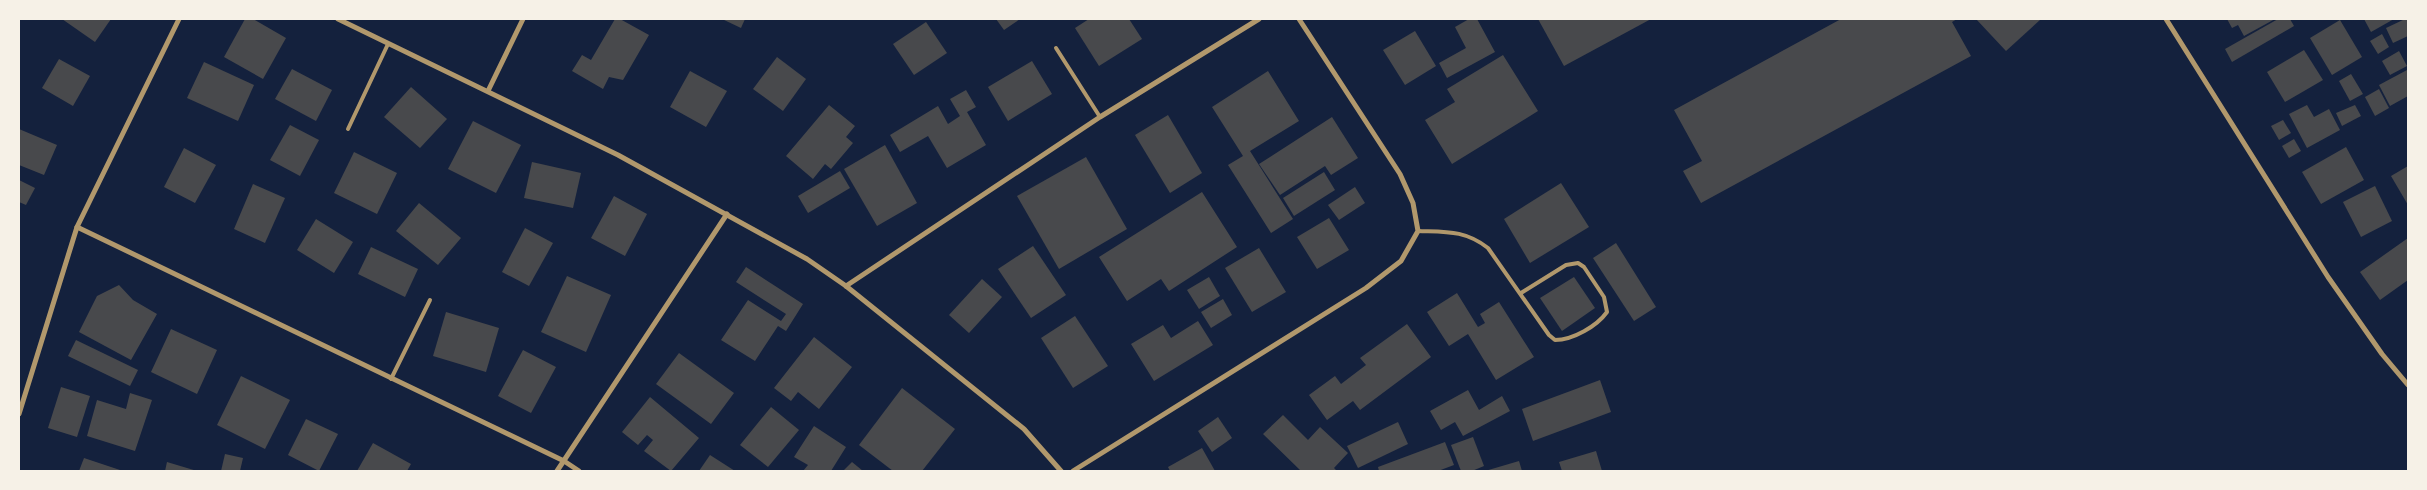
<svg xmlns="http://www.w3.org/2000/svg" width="2427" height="490" font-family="'Varela Round',sans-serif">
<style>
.building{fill:#48494c}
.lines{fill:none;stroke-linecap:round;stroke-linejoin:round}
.service{stroke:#b1986c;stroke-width:4}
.minor{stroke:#b1986c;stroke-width:5}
</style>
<rect width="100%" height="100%" fill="#14213d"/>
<!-- building -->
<g class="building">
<path d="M 62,19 L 111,19 L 95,42 Z"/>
<path d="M 245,19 L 253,19 L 286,38 L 263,79 L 224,57 Z"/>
<path d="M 615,19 L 620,19 L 649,35 L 623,80 L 609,77 L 603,89 L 572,71 L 582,55 L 591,60 Z"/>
<path d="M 722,19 L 745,19 L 741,28 Z"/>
<path d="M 996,19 L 1020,19 L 1004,30 Z"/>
<path d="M 1089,19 L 1129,19 L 1142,39 L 1099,66 L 1075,28 Z"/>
<path d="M 1469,19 L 1477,19 L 1495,52 L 1447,78 L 1439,63 L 1466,48 L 1455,27 Z"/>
<path d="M 1538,19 L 1651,19 L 1564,66 Z"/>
<path d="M 1841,19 L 1957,19 L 1952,22 L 1971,56 L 1701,203 L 1683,171 L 1702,161 L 1674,110 Z"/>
<path d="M 1976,19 L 2041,19 L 2006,51 Z"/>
<path d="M 2227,19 L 2275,19 L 2244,36 L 2238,25 L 2232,28 Z"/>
<path d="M 2278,19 L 2290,19 L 2294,26 L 2232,62 L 2225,49 Z"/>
<path d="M 2364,19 L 2394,19 L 2371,32 Z"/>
<path d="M 2405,19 L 2408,19 L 2408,36 L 2393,43 L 2386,28 Z"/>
<path d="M 2340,20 L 2362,57 L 2332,75 L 2310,38 Z"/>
<path d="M 926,22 L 947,53 L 914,75 L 893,44 Z"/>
<path d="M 1415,31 L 1436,66 L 1405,85 L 1383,50 Z"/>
<path d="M 2382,34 L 2389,47 L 2378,54 L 2370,41 Z"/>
<path d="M 2304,50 L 2323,80 L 2285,102 L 2267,72 Z"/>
<path d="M 2399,51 L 2407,66 L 2390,75 L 2382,61 Z"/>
<path d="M 1503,55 L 1538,111 L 1452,164 L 1425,120 L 1455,102 L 1447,89 Z"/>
<path d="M 777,57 L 806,79 L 783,111 L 753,89 Z"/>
<path d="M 59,59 L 90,76 L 73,106 L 42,88 Z"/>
<path d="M 1032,61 L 1052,94 L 1008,121 L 988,87 Z"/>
<path d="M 204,62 L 254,85 L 238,121 L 187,98 Z"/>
<path d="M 292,69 L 332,90 L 316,121 L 275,99 Z"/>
<path d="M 2407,70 L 2408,96 L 2390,106 L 2379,85 Z"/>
<path d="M 690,71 L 727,91 L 706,127 L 670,107 Z"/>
<path d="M 1268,71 L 1299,121 L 1250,151 L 1293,219 L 1271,233 L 1228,165 L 1243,156 L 1212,107 Z"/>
<path d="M 2351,74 L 2363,94 L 2350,101 L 2339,81 Z"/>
<path d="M 411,87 L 447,119 L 420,148 L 384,117 Z"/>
<path d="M 2379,89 L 2389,108 L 2375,116 L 2365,97 Z"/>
<path d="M 966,90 L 976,107 L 967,112 L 986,145 L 947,168 L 928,136 L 900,152 L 890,135 L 938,106 L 948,124 L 960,116 L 950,99 Z"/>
<path d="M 829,105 L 855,126 L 846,137 L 853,143 L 831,169 L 825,164 L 813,179 L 786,156 Z"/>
<path d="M 2307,105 L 2314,117 L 2329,109 L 2340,130 L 2307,148 L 2289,114 Z"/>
<path d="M 2355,105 L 2361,116 L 2342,126 L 2336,113 Z"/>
<path d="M 1168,115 L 1202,173 L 1170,193 L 1135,135 Z"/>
<path d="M 1332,117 L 1358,158 L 1331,175 L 1325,166 L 1280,195 L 1259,164 Z"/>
<path d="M 2283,120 L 2291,133 L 2279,140 L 2271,126 Z"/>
<path d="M 473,121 L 521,145 L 496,193 L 448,169 Z"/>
<path d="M 290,125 L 319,140 L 300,176 L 270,160 Z"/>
<path d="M 19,129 L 57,145 L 44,175 L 19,165 Z"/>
<path d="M 2294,139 L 2301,151 L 2289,158 L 2282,146 Z"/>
<path d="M 885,145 L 917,203 L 877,226 L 844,169 Z"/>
<path d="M 2346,147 L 2364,180 L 2321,204 L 2302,172 Z"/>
<path d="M 184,148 L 216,165 L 195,203 L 164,187 Z"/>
<path d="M 354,152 L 397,173 L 377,214 L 334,193 Z"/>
<path d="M 1086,157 L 1127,229 L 1059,269 L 1017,196 Z"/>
<path d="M 532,162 L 581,173 L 573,208 L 524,198 Z"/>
<path d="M 2408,166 L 2408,205 L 2391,176 Z"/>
<path d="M 840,171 L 850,188 L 808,213 L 798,196 Z"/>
<path d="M 1324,172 L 1335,190 L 1294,216 L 1283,198 Z"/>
<path d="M 19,180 L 35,188 L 26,205 L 19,202 Z"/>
<path d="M 1561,183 L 1589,227 L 1530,263 L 1504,219 Z"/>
<path d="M 253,184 L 285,198 L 265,243 L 234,229 Z"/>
<path d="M 2375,186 L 2392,221 L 2361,237 L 2343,202 Z"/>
<path d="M 1355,187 L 1365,203 L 1339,220 L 1328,205 Z"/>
<path d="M 1202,192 L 1237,247 L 1169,291 L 1161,279 L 1127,301 L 1099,257 Z"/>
<path d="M 614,196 L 647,214 L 625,256 L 591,238 Z"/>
<path d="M 419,203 L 461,238 L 438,265 L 396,231 Z"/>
<path d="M 1329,218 L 1349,250 L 1317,269 L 1297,237 Z"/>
<path d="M 316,219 L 353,242 L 334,273 L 297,250 Z"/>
<path d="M 525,228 L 553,243 L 529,286 L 502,272 Z"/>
<path d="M 2408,238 L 2408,280 L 2380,300 L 2360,272 Z"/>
<path d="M 1616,243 L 1656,307 L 1634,321 L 1593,258 Z"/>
<path d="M 1033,246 L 1066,295 L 1031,318 L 998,269 Z"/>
<path d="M 371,247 L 418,269 L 405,297 L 358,274 Z"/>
<path d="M 1259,248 L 1286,292 L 1252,312 L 1225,268 Z"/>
<path d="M 746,267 L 803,304 L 786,331 L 778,326 L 755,361 L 721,340 L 748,300 L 781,321 L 786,314 L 736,282 Z"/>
<path d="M 567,276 L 611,295 L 586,352 L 541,332 Z"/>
<path d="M 1209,277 L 1220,296 L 1199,309 L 1187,290 Z"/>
<path d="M 1574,277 L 1595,308 L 1562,331 L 1540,298 Z"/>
<path d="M 982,279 L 1002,297 L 969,333 L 949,315 Z"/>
<path d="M 119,285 L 133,300 L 157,314 L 131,360 L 79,332 L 97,296 Z"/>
<path d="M 1457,293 L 1478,327 L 1485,323 L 1480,314 L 1499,302 L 1534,357 L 1496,380 L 1468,334 L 1449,346 L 1427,312 Z"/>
<path d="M 1223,299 L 1232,315 L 1211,328 L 1201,312 Z"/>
<path d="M 446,312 L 499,328 L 486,372 L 433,356 Z"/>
<path d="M 1075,316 L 1108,366 L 1073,388 L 1041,338 Z"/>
<path d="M 1198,321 L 1213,345 L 1154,381 L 1131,344 L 1163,325 L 1171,338 Z"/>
<path d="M 1407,324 L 1431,357 L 1360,410 L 1353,401 L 1327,420 L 1309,395 L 1335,376 L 1341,384 L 1366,365 L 1360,358 Z"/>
<path d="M 171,329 L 217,350 L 197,394 L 151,372 Z"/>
<path d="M 814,337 L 852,367 L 819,409 L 798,392 L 791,401 L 774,388 Z"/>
<path d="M 76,340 L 138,370 L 130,386 L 68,356 Z"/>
<path d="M 523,350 L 556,367 L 531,413 L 498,396 Z"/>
<path d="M 679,353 L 734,393 L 711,424 L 656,384 Z"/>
<path d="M 241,376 L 290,400 L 265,449 L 217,425 Z"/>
<path d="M 1600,380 L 1611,412 L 1533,441 L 1522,409 Z"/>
<path d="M 61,387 L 90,396 L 77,437 L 48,428 Z"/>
<path d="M 902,388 L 955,429 L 922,471 L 893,471 L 859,445 Z"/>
<path d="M 1468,390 L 1479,410 L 1502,396 L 1510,411 L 1463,436 L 1455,422 L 1441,430 L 1430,411 Z"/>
<path d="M 130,393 L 152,400 L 135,451 L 87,436 L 97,400 L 126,409 Z"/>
<path d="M 650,397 L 699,438 L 671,471 L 644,451 L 653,440 L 647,435 L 638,445 L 622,432 Z"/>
<path d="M 771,407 L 799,430 L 768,467 L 740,445 Z"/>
<path d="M 1283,415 L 1308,440 L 1320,427 L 1348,453 L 1334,468 L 1337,471 L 1301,471 L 1263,434 Z"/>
<path d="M 1218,417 L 1232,438 L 1212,452 L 1198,431 Z"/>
<path d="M 306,419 L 338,434 L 319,471 L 288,455 Z"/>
<path d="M 1398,422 L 1408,444 L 1358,468 L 1347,446 Z"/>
<path d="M 814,426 L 846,447 L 831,471 L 803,471 L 808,465 L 794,457 Z"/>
<path d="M 1473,437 L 1484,466 L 1472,471 L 1461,471 L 1451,445 Z"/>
<path d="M 1445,442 L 1454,465 L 1438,471 L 1379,471 L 1378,467 Z"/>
<path d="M 373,443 L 411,464 L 407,471 L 357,471 Z"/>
<path d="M 1202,448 L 1215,471 L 1170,471 L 1168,467 Z"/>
<path d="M 1596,451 L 1602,471 L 1562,471 L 1559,462 Z"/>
<path d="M 225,454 L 243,458 L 240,471 L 221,471 Z"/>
<path d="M 710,455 L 735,471 L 699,471 Z"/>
<path d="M 84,458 L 123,471 L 79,471 Z"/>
<path d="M 1519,461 L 1522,471 L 1485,471 Z"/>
<path d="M 167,462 L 197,471 L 165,471 Z"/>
<path d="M 852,462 L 863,471 L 843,471 Z"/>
</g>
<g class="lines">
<!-- service -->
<g class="service">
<path d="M 1056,48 L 1100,117"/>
<path d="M 348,129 L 388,44"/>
<path d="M 1418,231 C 1446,232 1465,230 1488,248 L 1549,335 L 1555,340 C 1573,340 1597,326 1607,312 L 1604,297 L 1584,267 L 1578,263 L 1566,265 L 1521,293"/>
<path d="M 391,379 L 430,300"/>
</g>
<!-- minor -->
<g class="minor">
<path d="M 338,19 L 618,155 L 807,259 L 846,286 L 1024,429 L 1061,471"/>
<path d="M 2166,19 L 2328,277 L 2382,354 L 2408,385"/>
<path d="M 488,91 L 523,19"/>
<path d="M 77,227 L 564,461 L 579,471"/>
<path d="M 846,286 L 1100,117 L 1259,19"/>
<path d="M 19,414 L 77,227 L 179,19"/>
<path d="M 557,471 L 727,214"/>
<path d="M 1073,471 L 1366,288 L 1401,261 L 1418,231 L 1413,203 L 1400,174 L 1299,19"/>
</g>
</g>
<!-- border -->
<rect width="2427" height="490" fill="none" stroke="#f6f1e7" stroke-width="40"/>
</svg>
